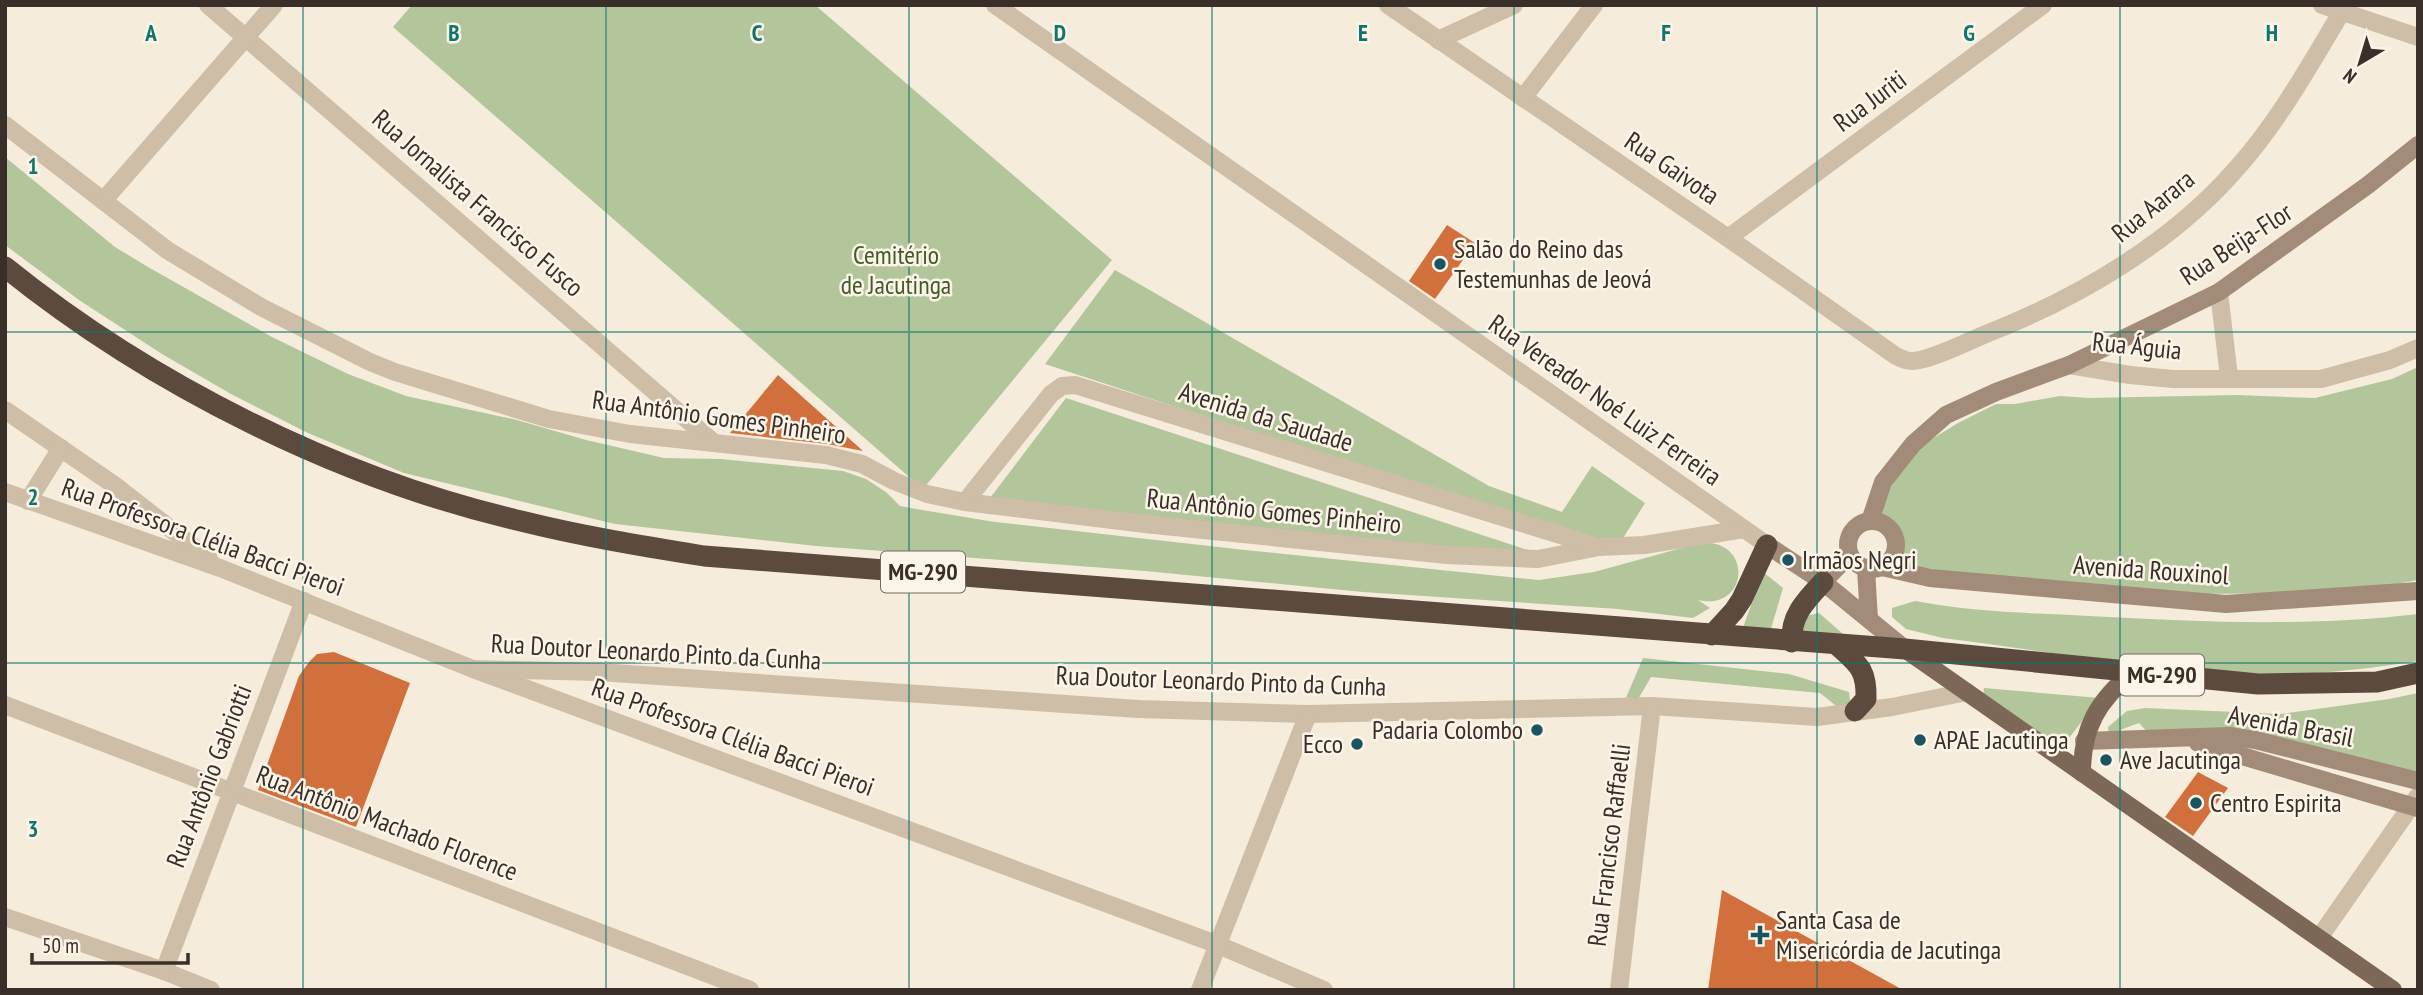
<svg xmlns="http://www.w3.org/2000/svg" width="2423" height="995" font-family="'PT Sans Narrow',sans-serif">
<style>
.green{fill:#b3c59a}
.building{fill:#d1703d}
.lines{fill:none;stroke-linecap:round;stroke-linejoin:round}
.street{stroke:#cebda7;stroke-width:18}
.secondary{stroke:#a28b78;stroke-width:18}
.primary{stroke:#7d6858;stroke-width:18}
.highway{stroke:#5c4a3e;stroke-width:21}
.grid{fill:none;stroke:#0f766e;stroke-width:2;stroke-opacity:0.55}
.poi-dot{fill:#195460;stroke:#fbf5e9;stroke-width:2.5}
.labels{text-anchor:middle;stroke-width:5;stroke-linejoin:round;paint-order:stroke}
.shield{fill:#fbf5e9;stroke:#746a62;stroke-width:2}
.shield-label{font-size:24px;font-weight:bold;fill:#3a2f28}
.street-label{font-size:26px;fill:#3a2f28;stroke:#fbf5e9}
.poi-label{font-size:26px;fill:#3a2f28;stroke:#fbf5e9;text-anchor:start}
.park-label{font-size:26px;fill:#445b29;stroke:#fbf5e9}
.grid-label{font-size:23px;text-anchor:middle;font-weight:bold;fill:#0f766e;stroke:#fbf5e9;stroke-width:5;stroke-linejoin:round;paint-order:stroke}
</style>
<rect width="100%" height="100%" fill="#f5ecdc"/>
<!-- green -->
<g class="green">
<path d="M 412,5 L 815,5 L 1112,260 L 923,489 L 393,27 Z"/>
<path d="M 5,157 L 115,247 L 148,267 L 272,337 L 348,374 L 406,396 L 517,420 L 586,440 L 664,458 L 720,459 L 843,471 L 866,479 L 886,492 L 900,506 L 916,509 L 995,522 L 1245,550 L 1539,580 L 1594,572 L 1700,543 C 1754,538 1749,612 1698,600 L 1710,608 L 1693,618 L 1618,609 L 1363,592 L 1145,571 L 816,546 L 615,524 L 404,473 L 308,433 L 231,394 L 162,354 L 79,300 L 5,245 Z"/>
<path d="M 1115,270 L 1489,486 L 1562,512 L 1592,466 L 1645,503 L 1615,551 L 1045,364 Z"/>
<path d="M 2418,367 L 2418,580 L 2345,593 L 2190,594 L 1907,568 L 1898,557 L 1882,524 L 1882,509 L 1887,492 L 1919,447 L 1958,423 L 1996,404 L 2015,404 L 2060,396 L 2089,398 L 2237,395 L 2315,398 L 2392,379 Z"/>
<path d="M 1066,398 L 1549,557 L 987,502 Z"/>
<path d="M 1763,572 L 1783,588 L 1770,632 L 1741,633 Z"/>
<path d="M 1915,601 C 1972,612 2031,613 2089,616 C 2199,622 2309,627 2418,614 L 2418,661 C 2371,668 2321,675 2274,674 C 2163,673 2053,652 1943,638 L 1906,629 L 1892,617 L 1892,608 Z"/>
<path d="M 1819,613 L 1842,633 L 1839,640 L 1798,636 L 1806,616 Z"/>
<path d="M 1643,658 L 1789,674 L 1849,692 L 1850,701 L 1845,713 L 1820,693 L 1651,677 L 1633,708 L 1622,707 Z"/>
<path d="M 1984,688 L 2100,698 L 2069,738 L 2044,742 L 1983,697 Z"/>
<path d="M 2418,693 L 2418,786 L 2258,736 L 2151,736 L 2139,723 L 2120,730 L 2117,738 L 2109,738 L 2108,727 L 2127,711 L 2145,708 L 2280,714 L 2389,699 Z"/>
</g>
<!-- building -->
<g class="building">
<path d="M 1447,225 L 1475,243 L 1435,299 L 1409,281 Z"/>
<path d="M 778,375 L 863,451 L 827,444 L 730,433 Z"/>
<path d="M 334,652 L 410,683 L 356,827 L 258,790 L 299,676 L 309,662 L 317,654 Z"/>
<path d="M 2198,772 L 2228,788 L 2193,836 L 2165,817 Z"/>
<path d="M 1722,890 L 1903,990 L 1708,990 Z"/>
</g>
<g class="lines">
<!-- street -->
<g class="street">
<path d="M 208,5 L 713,442"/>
<path d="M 995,5 L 1767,545"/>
<path d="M 1388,5 L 1728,238 L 1896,356 C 1900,358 1906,361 1911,361 C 1927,362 1969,341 1986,334 C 2078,298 2172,243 2237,168 C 2279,121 2309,66 2341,13 L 2342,5"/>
<path d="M 2322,5 L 2418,37"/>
<path d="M 1438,40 L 1514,5"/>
<path d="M 1523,98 L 1594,5"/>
<path d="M 5,125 L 167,250 L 261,307 L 370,362 L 395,372 L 549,419 L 630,434 L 826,455 L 862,464 L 894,481 L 927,494 L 965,502 L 1145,524 L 1447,555 L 1538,559 L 1599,547 L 1644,545 L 1744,529"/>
<path d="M 103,201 L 274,5"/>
<path d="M 1728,238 L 2043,5"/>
<path d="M 2219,292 L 2229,377"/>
<path d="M 2069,365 L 2130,375 L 2173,379 L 2321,379 L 2390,360 L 2418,348"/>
<path d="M 5,410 L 117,487 L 209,559"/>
<path d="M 5,492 L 220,568 L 473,669 L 1216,944 L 1324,990"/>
<path d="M 28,501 L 61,448"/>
<path d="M 965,502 L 1051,394 L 1062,386 L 1075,385 L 1596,546"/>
<path d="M 473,669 L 599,672 L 1138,709 L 1308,714 L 1652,706 L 1817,717 L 1892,707 L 1967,692"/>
<path d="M 5,705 L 750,990"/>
<path d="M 5,917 L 164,971 L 211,990"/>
<path d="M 2319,938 L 2418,796"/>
<path d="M 164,971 L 304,601"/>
<path d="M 1200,990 L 1308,714"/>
<path d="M 1619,990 L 1652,706"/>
</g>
<!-- secondary -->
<g class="secondary">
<circle cx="1872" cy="545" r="24"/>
<path d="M 1870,521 L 1883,482 L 1913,444 L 1946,415 L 1996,392 L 2069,365 L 2219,292 L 2368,185 L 2418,145"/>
<path d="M 1767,545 L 1823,582 L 1905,649"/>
<path d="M 1882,567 L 1930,578 L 2226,604 L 2418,591"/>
<path d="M 1866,569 L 1869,619"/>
<path d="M 1823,582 L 1849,555"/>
<path d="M 2084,741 L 2229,736 L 2255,740 L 2418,781"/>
<path d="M 2198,743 L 2418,808"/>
</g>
<!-- primary -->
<g class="primary">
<path d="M 1905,649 L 2393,990"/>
<path d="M 2082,773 C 2082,728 2098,700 2133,672"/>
</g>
<!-- highway -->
<g class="highway">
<path d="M 5,267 C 150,384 339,479 521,521 C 581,536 642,546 704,556 L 1905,649 L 2258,684 L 2377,682 L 2418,673"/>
<path d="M 1712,635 L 1734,611 L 1742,599 L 1767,545"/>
<path d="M 1792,642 C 1790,616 1806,600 1823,582"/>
<path d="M 1837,645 C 1858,664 1867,669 1866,699 L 1855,711"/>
</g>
</g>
<!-- grid -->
<path class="grid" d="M 303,5 L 303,990M 606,5 L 606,990M 909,5 L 909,990M 1212,5 L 1212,990M 1514,5 L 1514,990M 1817,5 L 1817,990M 2120,5 L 2120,990M 5,332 L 2418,332M 5,663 L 2418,663"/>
<!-- markers -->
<g class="poi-dot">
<circle cx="1440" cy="264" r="7"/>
<circle cx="1788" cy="560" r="7"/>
<circle cx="1537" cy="730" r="7"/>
<circle cx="1920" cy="740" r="7"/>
<circle cx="1357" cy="744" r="7"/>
<circle cx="2106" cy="760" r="7"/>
<circle cx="2196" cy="803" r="7"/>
<path d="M1756.5 924.5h7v7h7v7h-7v7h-7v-7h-7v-7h7z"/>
</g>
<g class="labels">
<!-- shield labels -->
<g class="shield">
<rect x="881" y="551.5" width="84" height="41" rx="5"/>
<rect x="2120" y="654.5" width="84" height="41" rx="5"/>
</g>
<g class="shield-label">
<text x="923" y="580">MG-290</text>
<text x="2162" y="683">MG-290</text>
</g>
<!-- street labels -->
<g class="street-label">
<text transform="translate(1870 101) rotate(-37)" y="9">Rua Juriti</text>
<text transform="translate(1672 168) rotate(34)" y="9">Rua Gaivota</text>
<text transform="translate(478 203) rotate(41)" y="9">Rua Jornalista Francisco Fusco</text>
<text transform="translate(2153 206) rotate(-39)" y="9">Rua Aarara</text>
<text transform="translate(2236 244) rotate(-33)" y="9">Rua Beija-Flor</text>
<text transform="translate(2137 346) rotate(6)" y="9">Rua Águia</text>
<text transform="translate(1605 400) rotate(35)" y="9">Rua Vereador Noé Luiz Ferreira</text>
<text transform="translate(719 417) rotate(8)" y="9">Rua Antônio Gomes Pinheiro</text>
<text transform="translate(1266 417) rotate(17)" y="9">Avenida da Saudade</text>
<text transform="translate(1274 511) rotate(6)" y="9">Rua Antônio Gomes Pinheiro</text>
<text transform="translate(203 537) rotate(20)" y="9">Rua Professora Clélia Bacci Pieroi</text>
<text transform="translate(2151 570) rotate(4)" y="9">Avenida Rouxinol</text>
<text transform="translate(656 652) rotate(3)" y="9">Rua Doutor Leonardo Pinto da Cunha</text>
<text transform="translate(1221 681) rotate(2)" y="9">Rua Doutor Leonardo Pinto da Cunha</text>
<text transform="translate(2291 726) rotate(11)" y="9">Avenida Brasil</text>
<text transform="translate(733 737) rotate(20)" y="9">Rua Professora Clélia Bacci Pieroi</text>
<text transform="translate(209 776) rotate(-69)" y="9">Rua Antônio Gabriotti</text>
<text transform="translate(387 823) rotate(21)" y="9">Rua Antônio Machado Florence</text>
<text transform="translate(1609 845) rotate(-83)" y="9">Rua Francisco Raffaelli</text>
</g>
<!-- poi labels -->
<g class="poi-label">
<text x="1454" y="258">Salão do Reino das<tspan x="1454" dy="30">Testemunhas de Jeová</tspan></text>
<text x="1802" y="569">Irmãos Negri</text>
<text x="1523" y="739" text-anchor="end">Padaria Colombo</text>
<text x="1934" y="749">APAE Jacutinga</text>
<text x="1343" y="753" text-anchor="end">Ecco</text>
<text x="2120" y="769">Ave Jacutinga</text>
<text x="2210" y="812">Centro Espirita</text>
<text x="1776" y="929">Santa Casa de<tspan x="1776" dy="30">Misericórdia de Jacutinga</tspan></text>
</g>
<!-- park labels -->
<g class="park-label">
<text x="896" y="264">Cemitério<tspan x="896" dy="30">de Jacutinga</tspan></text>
</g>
</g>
<g class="grid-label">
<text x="151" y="41">A</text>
<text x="454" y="41">B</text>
<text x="757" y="41">C</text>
<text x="1060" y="41">D</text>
<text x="1363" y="41">E</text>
<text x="1666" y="41">F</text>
<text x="1969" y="41">G</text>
<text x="2272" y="41">H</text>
<text x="33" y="174">1</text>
<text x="33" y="505">2</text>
<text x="33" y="837">3</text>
</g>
<!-- border -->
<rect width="2423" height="995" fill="none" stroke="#3a2f28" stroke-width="14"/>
<!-- north arrow -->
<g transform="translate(2360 63) rotate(218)" stroke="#fbf5e9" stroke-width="5" paint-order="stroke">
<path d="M0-5L12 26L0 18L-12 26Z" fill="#3a2f28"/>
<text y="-10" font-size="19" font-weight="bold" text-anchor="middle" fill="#3a2f28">N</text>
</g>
<!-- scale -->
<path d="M32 953v10h156v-10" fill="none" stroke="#3a2f28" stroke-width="3.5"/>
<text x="42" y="953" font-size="21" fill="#3a2f28" stroke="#fbf5e9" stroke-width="5" paint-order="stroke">50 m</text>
</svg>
